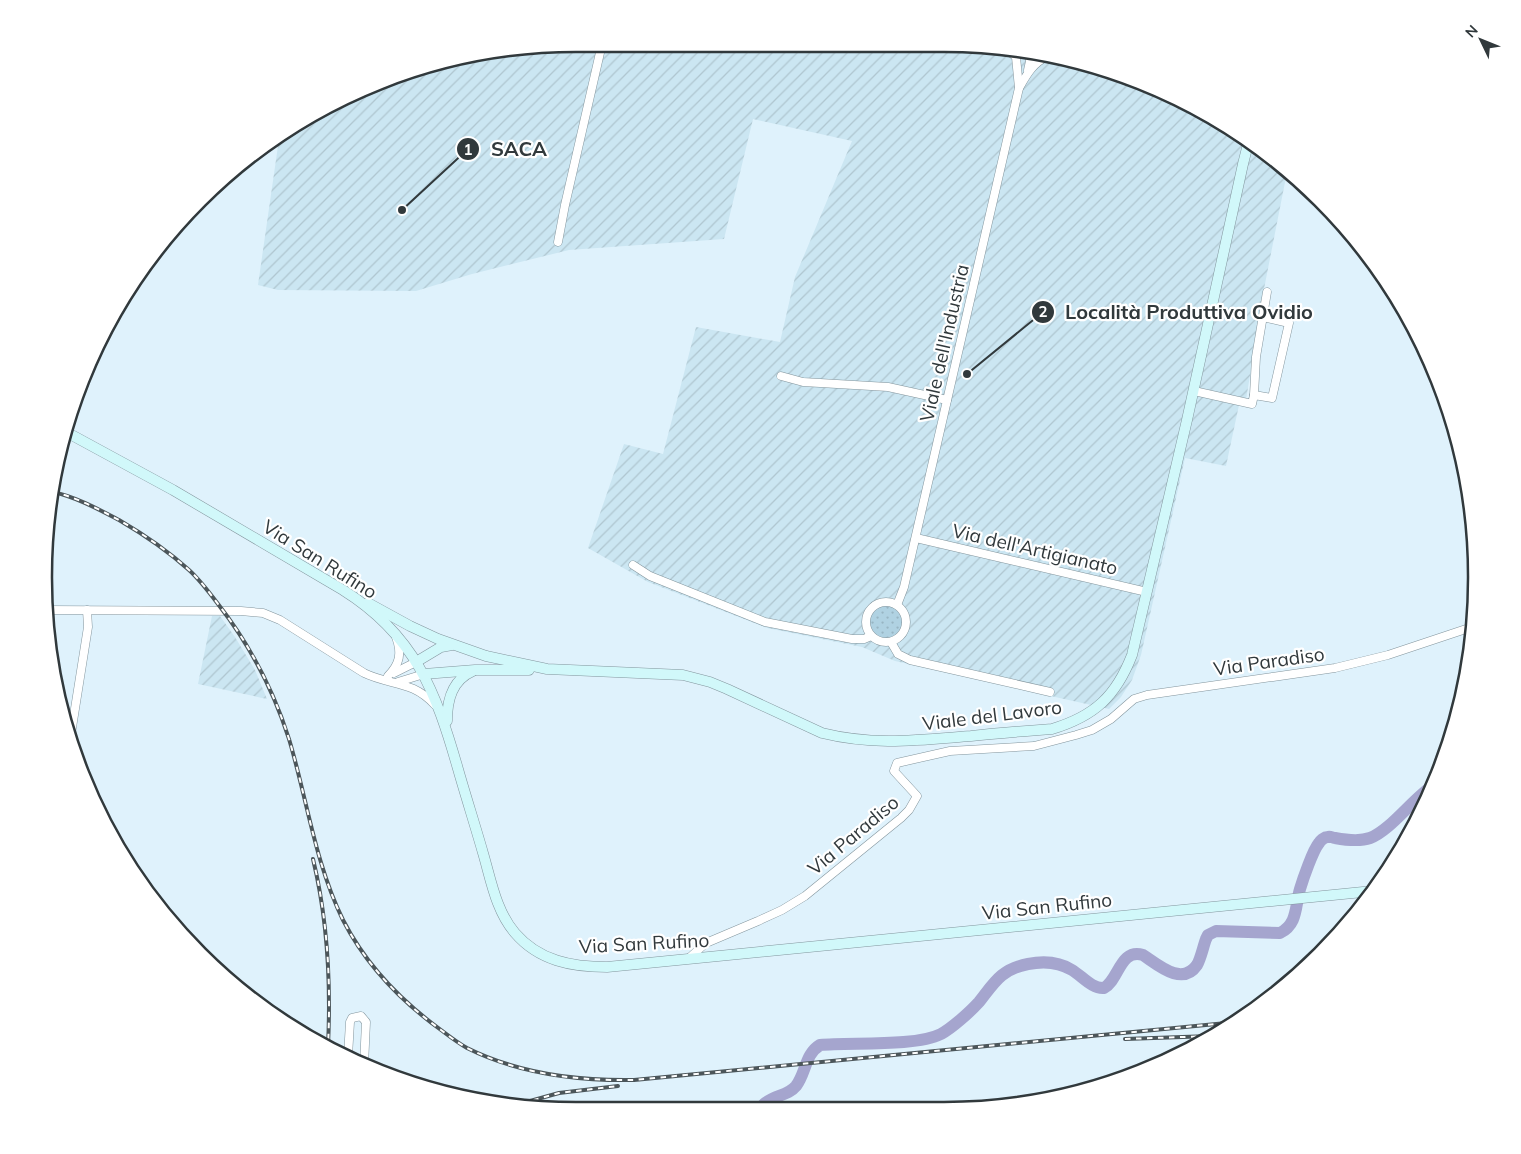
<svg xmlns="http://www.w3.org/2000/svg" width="1521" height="1154" font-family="Mulish,sans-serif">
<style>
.industrial{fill:url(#industrial-furrows)}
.grass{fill:url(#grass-dots)}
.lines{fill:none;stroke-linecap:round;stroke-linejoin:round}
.river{stroke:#a5a5ce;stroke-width:12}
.street-casing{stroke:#83959d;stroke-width:9}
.secondary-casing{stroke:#83959d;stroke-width:11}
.street{stroke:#fff;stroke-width:8}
.secondary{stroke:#d1f8fa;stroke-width:10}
.rail-casing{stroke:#4c565a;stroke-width:4}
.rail{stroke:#fff;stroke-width:2;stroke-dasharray:5.5;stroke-linecap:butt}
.labels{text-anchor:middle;stroke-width:4.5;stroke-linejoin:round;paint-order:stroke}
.street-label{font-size:19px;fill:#31393c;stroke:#fff}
.rim{fill:none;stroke:#31393c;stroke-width:2.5}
.leader{fill:none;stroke:#31393c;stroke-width:2}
.callout-dot{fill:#31393c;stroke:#fff;stroke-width:2}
.mark-label{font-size:15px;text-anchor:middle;font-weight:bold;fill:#fff}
.callout-label{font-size:20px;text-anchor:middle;font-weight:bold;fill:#31393c;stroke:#fff;stroke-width:4.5;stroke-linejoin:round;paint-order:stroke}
</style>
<defs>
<pattern id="industrial-furrows" width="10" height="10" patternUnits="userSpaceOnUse" patternTransform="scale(1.25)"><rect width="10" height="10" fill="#cbe6f2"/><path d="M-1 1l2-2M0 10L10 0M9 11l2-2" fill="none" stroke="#afc6d0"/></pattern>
<pattern id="grass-dots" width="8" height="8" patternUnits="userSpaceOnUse" patternTransform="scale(1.25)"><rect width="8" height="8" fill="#b0d2e2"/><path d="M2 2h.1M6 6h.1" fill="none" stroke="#98b5c3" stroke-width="1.8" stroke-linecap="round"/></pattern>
</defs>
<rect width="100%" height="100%" fill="#dff2fc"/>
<!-- industrial -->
<g class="industrial">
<path d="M 577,44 L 979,45 L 1082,62 L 1180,99 L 1240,134 L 1287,172 L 1264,289 L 1245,406 L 1239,405 L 1226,466 L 1185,458 L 1141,655 L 1132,680 L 1121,697 L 1109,709 L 895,661 L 862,647 L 767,628 L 648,582 L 588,548 L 624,444 L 663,454 L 696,327 L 780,342 L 795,277 L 852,141 L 753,119 L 724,239 L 569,250 L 472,274 L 416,291 L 278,290 L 258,285 L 279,139 L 310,115 L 439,62 Z"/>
<path d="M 212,616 L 220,616 L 235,637 L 255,670 L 267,699 L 198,684 Z"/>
</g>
<!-- grass -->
<circle class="grass" cx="886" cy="622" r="16"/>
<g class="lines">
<!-- river -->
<path class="river" d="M 762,1106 C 773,1094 787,1097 796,1086 C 806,1073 805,1054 820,1045 C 851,1042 915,1047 941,1034 C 952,1028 970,1012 979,1002 C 994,983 1001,969 1028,964 C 1043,961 1059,962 1072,970 C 1082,976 1092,989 1104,988 C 1119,980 1120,948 1143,955 C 1157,964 1182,987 1197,965 C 1201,958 1203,947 1206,939 L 1208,935 L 1216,931 L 1280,933 C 1298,924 1295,906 1300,889 C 1303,879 1313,850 1319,843 C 1320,841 1324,837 1328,837 C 1330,836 1333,838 1335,838 C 1346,840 1359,842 1370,838 C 1391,830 1414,797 1435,784"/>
<!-- street casing -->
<g class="street-casing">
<g id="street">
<path d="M 1028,70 L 1030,61 L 1029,53"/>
<path d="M 1019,88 C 1027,74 1033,63 1048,56"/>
<path d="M 558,242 L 565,205 L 602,44"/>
<path d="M 781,376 L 803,382 L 888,387 L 947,400"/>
<path d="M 1194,391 L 1252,404 L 1254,395 L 1272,398 L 1289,323 L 1263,317"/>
<path d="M 1254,395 L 1256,357 L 1267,292"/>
<path d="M 916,538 L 1147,592"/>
<path d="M 633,565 L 650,576 L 765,622 L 852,639 L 864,639 L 871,636"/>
<circle cx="886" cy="622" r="20"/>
<path d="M 897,605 L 904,587 L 1019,88 L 1016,57 L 1008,50"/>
<path d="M 45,610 L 241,611 L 263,613 L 280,620 L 364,673 C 391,686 412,680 435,705"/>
<path d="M 891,642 L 898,654 L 910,660 L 1050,692"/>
<path d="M 394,673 L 416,662"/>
<path d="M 388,676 C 400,664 402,653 396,637"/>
<path d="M 398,682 L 424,674"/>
<path d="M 70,740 L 88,627 L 87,610"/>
<path d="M 688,959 L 706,943 L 758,921 L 782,910 L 805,896 L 901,818 L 909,810 L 917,796 L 894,771 L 897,763 L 950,751 L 1034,746 L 1076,735 L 1092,730 L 1111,719 L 1134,699 L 1147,695 L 1335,668 L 1388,655 L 1472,627"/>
<path d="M 348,1056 L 350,1022 L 352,1018 L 361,1016 L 366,1022 L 364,1065"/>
</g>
</g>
<!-- secondary casing -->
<g class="secondary-casing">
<g id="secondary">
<path d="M 1051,57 L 1095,67"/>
<path d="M 68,433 L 173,490 L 343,590 C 415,635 436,692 458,769 C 466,797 475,825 483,853 C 491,880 496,911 515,933 C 539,961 572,967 607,967 L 1373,891"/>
<path d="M 368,603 L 410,626 L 438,639 L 486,656 L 547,669 L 683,675 L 710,682 L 727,689 L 822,733 C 874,746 919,740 971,736 C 998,733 1025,731 1052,729 C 1095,716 1116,696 1132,655 L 1187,420 L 1243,164 L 1247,148 L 1250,142"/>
<path d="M 416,662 L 441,647 L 452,645"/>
<path d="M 424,674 L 475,670 L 529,670"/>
<path d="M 447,721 C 447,700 452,680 473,671"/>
</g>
</g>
<!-- street -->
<use href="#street" class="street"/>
<!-- secondary -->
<use href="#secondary" class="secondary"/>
<!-- rail casing -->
<g class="rail-casing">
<g id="rail">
<path d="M 53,492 C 76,497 98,509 119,520 C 143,534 168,551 189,570 C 200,580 209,592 218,604 C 250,645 273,689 289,739 C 307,799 315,863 343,920 C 366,965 401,1001 441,1030 C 449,1036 458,1043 467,1048 C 519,1074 576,1081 634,1080 L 1237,1022"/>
<path d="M 313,859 C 328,921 331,982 328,1046"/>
<path d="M 1125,1039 L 1211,1036"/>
<path d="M 512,1106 L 559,1093 L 618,1086"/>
</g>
</g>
<!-- rail -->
<use href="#rail" class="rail"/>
</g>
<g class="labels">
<!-- street labels -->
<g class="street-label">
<text transform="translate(944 343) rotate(-77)" y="7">Viale dell'Industria</text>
<text transform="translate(1035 549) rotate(13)" y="7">Via dell'Artigianato</text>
<text transform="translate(320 559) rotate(32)" y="7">Via San Rufino</text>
<text transform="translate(1269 661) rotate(-8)" y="7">Via Paradiso</text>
<text transform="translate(992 715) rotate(-7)" y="7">Viale del Lavoro</text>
<text transform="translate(853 835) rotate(-40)" y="7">Via Paradiso</text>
<text transform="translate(1047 906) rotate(-6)" y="7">Via San Rufino</text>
<text transform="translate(644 943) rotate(-3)" y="7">Via San Rufino</text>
</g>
</g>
<!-- crop -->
<path d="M0 0H1521V1154H0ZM576 52H944A524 524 0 0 1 1468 576V578A524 524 0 0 1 944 1102H576A524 524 0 0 1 52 578V576A524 524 0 0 1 576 52Z" fill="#fff" fill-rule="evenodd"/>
<path class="rim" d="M576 52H944A524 524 0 0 1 1468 576V578A524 524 0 0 1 944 1102H576A524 524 0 0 1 52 578V576A524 524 0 0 1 576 52Z"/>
<!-- callouts -->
<path class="leader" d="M402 210L468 149M967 374L1043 312"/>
<g class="callout-dot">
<circle cx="402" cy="210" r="5"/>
<circle cx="967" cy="374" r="5"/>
<circle cx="468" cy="149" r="12"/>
<circle cx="1043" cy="312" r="12"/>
</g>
<g class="mark-label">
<text x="468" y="155">1</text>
<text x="1043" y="317">2</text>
</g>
<g class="callout-label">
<text x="519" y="156">SACA</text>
<text x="1189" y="319">Località Produttiva Ovidio</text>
</g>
<!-- north arrow -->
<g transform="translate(1481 40) rotate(313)" stroke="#ffffff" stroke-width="4" paint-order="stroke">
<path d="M0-4L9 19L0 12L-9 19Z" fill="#31393c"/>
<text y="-8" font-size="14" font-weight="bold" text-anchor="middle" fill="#31393c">N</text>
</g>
</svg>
